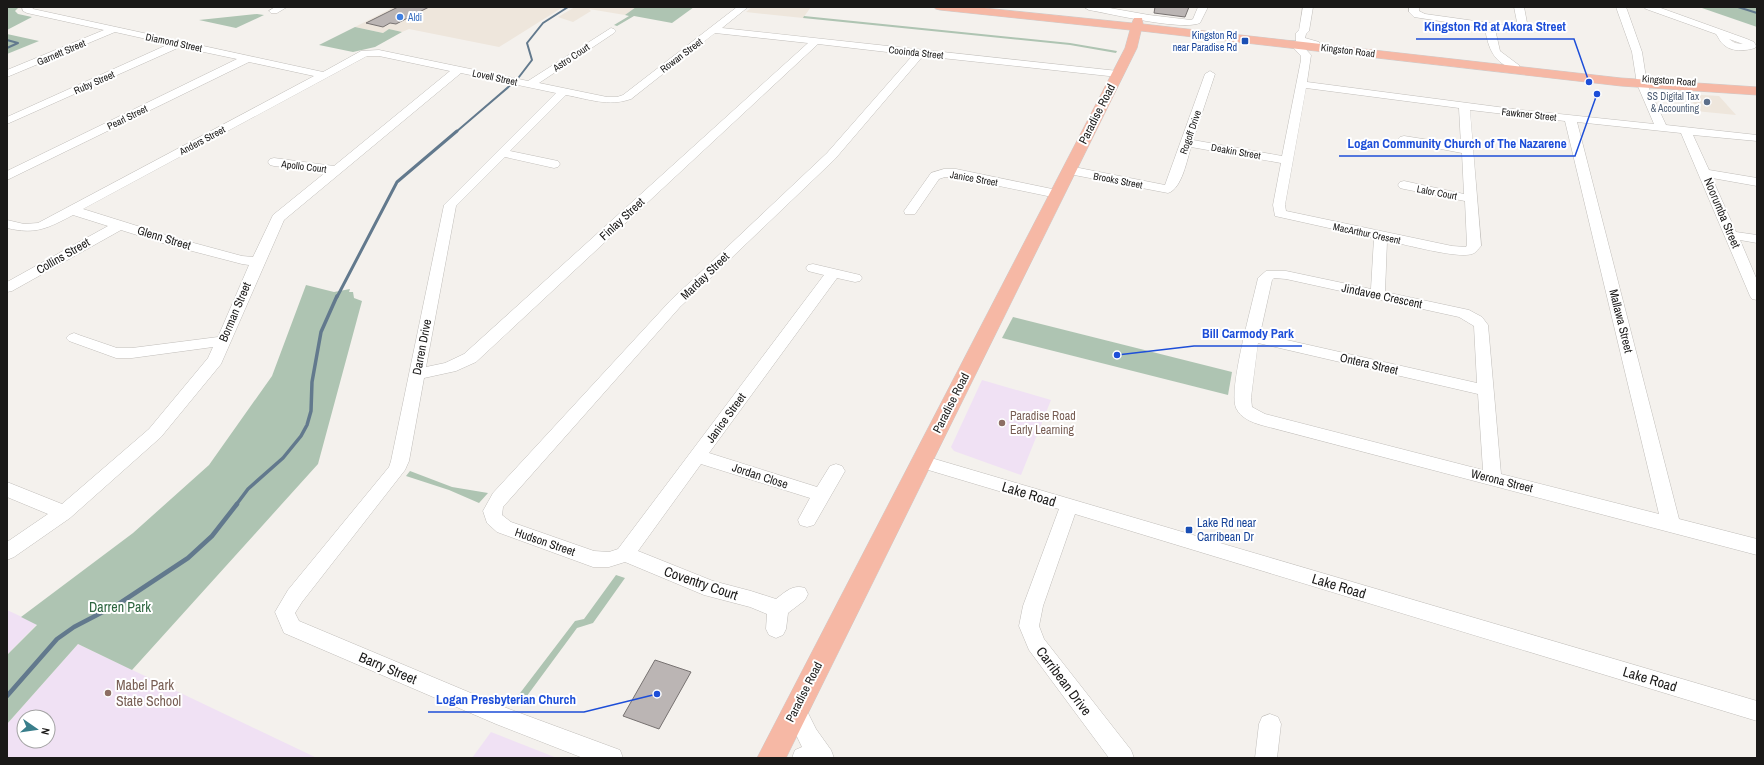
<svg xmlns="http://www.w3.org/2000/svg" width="1764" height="765" font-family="'Archivo Narrow',sans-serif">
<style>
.built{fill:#eee6dc}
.education{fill:#f0e1f4;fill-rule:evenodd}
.green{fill:#aec4b2}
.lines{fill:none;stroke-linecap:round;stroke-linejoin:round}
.stream-far3{stroke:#62798d;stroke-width:2}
.stream-far2{stroke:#62798d;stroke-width:3}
.stream-far1{stroke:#62798d;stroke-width:3.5}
.stream{stroke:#62798d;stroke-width:4.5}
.building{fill:#bbb5b4;stroke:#777271}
.minor-casing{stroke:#c1beba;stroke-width:1}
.major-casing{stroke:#cdcccc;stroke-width:1}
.minor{fill:#fff;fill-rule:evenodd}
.major{fill:#f6b8a5;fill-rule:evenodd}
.shop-dot{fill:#3f7fe0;stroke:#fff;stroke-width:1.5}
.transit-dot{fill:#1a4fb4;stroke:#fff;stroke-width:1.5}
.service-dot{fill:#5c6f8a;stroke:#fff;stroke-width:1.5}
.education-dot{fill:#8d6e63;stroke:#fff;stroke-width:1.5}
.labels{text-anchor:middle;stroke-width:4;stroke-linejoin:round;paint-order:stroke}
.far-shop-label{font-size:10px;fill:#366cbe;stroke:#fff;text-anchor:start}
.far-transit-label{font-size:10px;fill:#164399;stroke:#fff;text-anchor:end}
.far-street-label{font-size:10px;fill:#1a1918;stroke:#fff}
.far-service-label{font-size:10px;fill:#4e5e75;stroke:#fff;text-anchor:end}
.street-label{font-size:12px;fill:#1a1918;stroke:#fff}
.education-label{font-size:12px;fill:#785e54;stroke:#fff;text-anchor:start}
.transit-label{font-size:12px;fill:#164399;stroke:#fff;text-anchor:start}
.near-street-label{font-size:14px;fill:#1a1918;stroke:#fff}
.near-park-label{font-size:14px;fill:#2d653f;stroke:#fff}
.near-education-label{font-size:14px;fill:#785e54;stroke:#fff;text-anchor:start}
.leader{fill:none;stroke:#1d4ed8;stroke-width:1.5}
.callout-dot{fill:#1d4ed8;stroke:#fff;stroke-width:1.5}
.callout-label{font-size:13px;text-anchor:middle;font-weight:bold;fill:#1d4ed8;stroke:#fff;stroke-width:4;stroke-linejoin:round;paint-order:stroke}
</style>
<rect width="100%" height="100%" fill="#f4f1ed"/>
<!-- built -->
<g class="built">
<path d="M 394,7 L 563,7 L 499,47 L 409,29 L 402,32 L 389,29 L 383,33 L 355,27 Z"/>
<path d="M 575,7 L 636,7 L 625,15 L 589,9 L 591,11 L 573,22 L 558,17 Z"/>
<path d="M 752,7 L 811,7 L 803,18 L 746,12 Z"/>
<path d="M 1686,94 L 1719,96 L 1736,115 L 1665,108 L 1663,104 L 1698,108 Z"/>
</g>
<!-- education -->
<g class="education">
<path d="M 982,380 L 1051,400 L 1021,475 L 954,451 L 951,447 Z"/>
<path d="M 7,610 L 37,624 L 7,655 Z"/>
<path d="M 78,644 L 317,758 L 7,758 L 7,724 ZM 24,717 L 48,717 L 48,741 L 24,741 Z"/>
<path d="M 491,732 L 557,758 L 472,758 Z"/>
</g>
<!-- green -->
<g class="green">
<path d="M 7,7 L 19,7 L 15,11 L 18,14 L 32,17 L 7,30 Z"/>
<path d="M 636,7 L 694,7 L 672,23 L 634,16 L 617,26 L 614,25 L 629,16 L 625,15 Z"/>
<path d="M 1699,7 L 1757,7 L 1757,27 Z"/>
<path d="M 257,14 L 264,15 L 236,28 L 199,20 Z"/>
<path d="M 804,16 L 1070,43 L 1117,51 L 1116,53 L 1070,45 L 803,18 Z"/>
<path d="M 355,27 L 383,33 L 389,29 L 402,32 L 375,47 L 353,52 L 319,45 Z"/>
<path d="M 7,34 L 39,41 L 7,54 Z"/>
<path d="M 306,285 L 334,292 L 350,289 L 349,292 L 353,292 L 354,298 L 362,301 L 318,464 L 132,670 L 78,644 L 7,724 L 7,655 L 37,625 L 21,617 L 133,533 L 209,465 L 272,376 Z"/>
<path d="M 1013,317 L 1232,372 L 1228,395 L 1002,338 Z"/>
<path d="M 410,471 L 452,487 L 488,493 L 479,503 L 449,490 L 406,476 Z"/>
<path d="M 616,575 L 625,578 L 593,623 L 577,628 L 521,704 L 514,701 L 575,621 L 584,619 Z"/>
</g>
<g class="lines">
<!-- stream-far3 -->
<g class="stream-far3">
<path d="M 1738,7 L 1757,13"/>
<path d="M 7,40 L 18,43 L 7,48"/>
<path d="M 519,77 L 532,60 L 527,43 L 543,23 L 568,7"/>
<path d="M 456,132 L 513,83"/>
</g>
<!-- stream-far2 -->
<path class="stream-far2" d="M 337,297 L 397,182 L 457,131"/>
<!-- stream-far1 -->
<path class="stream-far1" d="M 236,505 L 248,489 L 283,458 L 301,436 L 307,425 L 311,411 L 312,382 L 321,332 L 337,296"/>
<!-- stream -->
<path class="stream" d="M 7,696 L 57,639 L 74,627 L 120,603 L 188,558 L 212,536 L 237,504"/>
</g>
<!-- building -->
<g class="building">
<path d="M 398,7 L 429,7 L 396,24 L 390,23 L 383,27 L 366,23 Z"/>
<path d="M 1155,7 L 1189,7 L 1185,17 L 1154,13 Z"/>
<path d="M 655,660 L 691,672 L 659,729 L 623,716 Z"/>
</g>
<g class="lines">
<!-- minor casing -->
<g class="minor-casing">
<g id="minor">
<path d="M 22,7 L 32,7 L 33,9 L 323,72 L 361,51 L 379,50 L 528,81 L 611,28 L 614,29 L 616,31 L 614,33 L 539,83 L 607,97 L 617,97 L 623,95 L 737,7 L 748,7 L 722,28 L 1118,71 L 1123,74 L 1118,77 L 923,56 L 835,159 L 680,307 L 503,507 L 502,515 L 511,522 L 594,551 L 609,552 L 618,549 L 824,275 L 808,271 L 806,268 L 808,265 L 813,264 L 860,275 L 862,278 L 860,281 L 855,282 L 837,278 L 709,453 L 817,487 L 830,466 L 836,464 L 842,466 L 845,471 L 814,525 L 807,527 L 800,525 L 798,520 L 810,498 L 701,464 L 638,551 L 713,581 L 751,591 L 776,599 C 785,592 793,584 805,588 L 808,594 L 805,600 L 788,613 L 786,629 L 783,635 L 776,638 L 769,635 L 766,629 L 767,614 L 750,607 L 704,595 L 625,562 L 609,567 L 593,567 L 497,532 L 487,523 L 483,511 L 493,493 L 670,301 L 827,153 L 913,55 L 818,44 L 476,362 L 456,371 L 424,378 L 409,461 L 405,470 L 302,602 L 295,613 L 299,621 L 509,709 L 620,750 L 623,758 L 583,758 L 496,724 L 284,633 L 275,612 L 288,590 L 389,467 L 391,461 L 444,205 L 556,93 L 461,73 L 284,220 L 221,364 L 161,437 L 70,518 L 14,557 L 7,560 L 7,542 L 48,514 L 7,497 L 7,482 L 62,504 L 149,429 L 208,358 L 213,347 L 132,358 L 116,358 L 69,341 L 66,338 L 69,335 L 74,333 L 79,335 L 117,348 L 132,348 L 218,337 L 249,265 L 242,264 L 169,245 L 121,230 L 12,291 L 7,292 L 7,282 L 108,226 L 73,215 C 48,228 36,235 7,228 L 7,220 L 24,224 L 38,223 L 314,76 L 249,62 L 7,180 L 7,171 L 237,59 L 180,47 L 7,124 L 7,117 L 169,44 L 115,32 L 7,77 L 7,70 L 104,30 L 27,13 L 23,11 ZM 715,33 L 808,43 L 464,354 L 445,363 L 426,367 L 456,206 L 505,157 L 554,168 L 558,167 L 560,164 L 558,161 L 510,151 L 566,95 C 588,99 609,107 631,99 ZM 367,56 L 379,56 L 450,71 L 334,166 L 274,158 L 270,159 L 268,162 L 270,165 L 274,166 L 326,172 L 273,215 L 253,257 L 242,256 L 179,239 L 83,209 Z"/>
<path d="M 275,7 L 287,7 L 277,13 L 271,13 L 269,11 Z"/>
<path d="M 1084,7 L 1104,7 L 1149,15 L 1191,20 L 1193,19 L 1198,7 L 1208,7 L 1200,23 C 1182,31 1112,14 1089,10 Z"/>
<path d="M 1303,7 L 1313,7 L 1309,31 L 1306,34 L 1305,38 L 1319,42 L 1320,44 L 1315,47 L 1300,43 L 1311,55 L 1307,82 L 1521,110 L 1654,124 L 1637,84 L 1632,52 L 1616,7 L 1626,7 L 1642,52 L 1647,84 L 1666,125 L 1757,135 L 1757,141 L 1693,135 L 1709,170 L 1757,178 L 1757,186 L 1712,178 L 1736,232 L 1757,235 L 1757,243 L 1740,240 L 1757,280 L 1757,300 L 1752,299 L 1750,296 L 1681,133 L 1577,122 L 1679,519 L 1757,539 L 1757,555 L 1261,425 C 1251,422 1241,418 1236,408 C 1228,389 1253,302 1258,278 L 1266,271 L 1286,271 L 1371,289 L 1374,238 L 1275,216 L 1273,205 L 1281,163 L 1191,147 C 1187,159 1182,189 1168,193 L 1069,174 L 1065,173 L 1063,170 L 1065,167 L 1069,166 L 1165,185 L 1205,74 L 1210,71 L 1215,74 L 1193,140 L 1282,156 L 1301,60 L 1301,56 L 1289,43 L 1290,41 L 1296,41 L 1296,33 L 1299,30 ZM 1306,88 L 1459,108 L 1461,145 L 1404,136 L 1400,137 L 1398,139 L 1400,141 L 1404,142 L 1462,153 L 1464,194 L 1404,181 L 1400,182 L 1398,185 L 1400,188 L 1404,189 L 1465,201 L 1467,245 L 1466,247 L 1452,246 L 1286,211 L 1285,205 ZM 1470,110 L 1565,121 L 1659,514 L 1501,474 L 1488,325 L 1482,317 L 1469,310 L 1385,292 L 1387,241 C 1405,244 1457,259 1472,254 C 1476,253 1478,249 1481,246 ZM 1274,278 L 1286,279 L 1459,317 L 1474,326 L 1477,383 L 1260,334 L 1272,280 ZM 1258,343 L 1478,394 L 1483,470 L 1265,414 L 1252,407 L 1251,398 Z"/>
<path d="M 1409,7 L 1419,7 L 1419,11 L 1425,14 L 1518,27 L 1514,7 L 1524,7 L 1528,28 L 1524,32 L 1495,29 L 1500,51 L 1520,66 L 1515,69 C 1494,64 1488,48 1485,28 L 1414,17 L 1409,12 Z"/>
<path d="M 1644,7 L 1658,7 L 1747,39 L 1754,42 L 1756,46 L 1755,48 C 1745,51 1732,52 1724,45 C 1720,42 1719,38 1716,34 L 1646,9 ZM 1729,39 L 1743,44 L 1735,43 Z"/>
<path d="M 944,169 L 956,169 L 1057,190 L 1061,191 L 1063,194 L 1061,197 L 1057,198 L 956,177 L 945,177 L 939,179 L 915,214 L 905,214 L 904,211 L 931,173 Z"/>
<path d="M 921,455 L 1757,701 L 1757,721 L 1075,514 L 1043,606 L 1039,626 L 1044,639 L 1131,750 L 1134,758 L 1109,758 L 1029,650 L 1019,626 L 1023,606 L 1059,509 L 915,466 L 912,461 L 915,456 Z"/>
<path d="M 795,700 L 803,703 L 816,729 L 831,750 L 834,758 L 792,758 L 795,750 L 802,747 L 784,710 L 787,703 Z"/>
<path d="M 1270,714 L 1278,717 L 1281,724 L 1277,758 L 1255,758 L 1259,724 L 1262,717 Z"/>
</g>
</g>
<!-- major casing -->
<g class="major-casing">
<path id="major" d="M 934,7 L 975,7 L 1132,23 L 1134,18 L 1142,18 L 1143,24 L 1621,78 L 1757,87 L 1757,95 L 1621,86 L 1141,31 L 1137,48 L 786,758 L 757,758 L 1125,48 L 1130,30 L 940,10 L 936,9 Z"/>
</g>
<!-- minor -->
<use href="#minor" class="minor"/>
<!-- major -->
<use href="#major" class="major"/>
</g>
<!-- markers -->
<circle class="shop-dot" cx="400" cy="17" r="4"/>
<g class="transit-dot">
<rect x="1241" y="37" width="8" height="8" rx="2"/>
<rect x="1185" y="526" width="8" height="8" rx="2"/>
</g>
<circle class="service-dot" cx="1707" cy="102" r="4"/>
<g class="education-dot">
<circle cx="1002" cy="423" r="4"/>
<circle cx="108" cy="693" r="4"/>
</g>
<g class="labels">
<!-- far-shop labels -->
<g class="far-shop-label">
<text x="408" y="21">Aldi</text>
</g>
<!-- far-transit labels -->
<g class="far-transit-label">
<text x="1237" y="39">Kingston Rd<tspan x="1237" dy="12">near Paradise Rd</tspan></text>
</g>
<!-- far-street labels -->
<g class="far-street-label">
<text transform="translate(174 42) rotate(12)" y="4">Diamond Street</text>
<text transform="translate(1348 50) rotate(7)" y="4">Kingston Road</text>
<text transform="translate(61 52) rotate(-23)" y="4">Garnett Street</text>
<text transform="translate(916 52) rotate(6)" y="4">Cooinda Street</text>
<text transform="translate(681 55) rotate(-37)" y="4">Rowan Street</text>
<text transform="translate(571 57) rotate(-34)" y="4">Astro Court</text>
<text transform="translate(495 77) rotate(12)" y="4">Lovell Street</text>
<text transform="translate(1669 80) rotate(4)" y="4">Kingston Road</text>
<text transform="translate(94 82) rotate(-24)" y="4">Ruby Street</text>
<text transform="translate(1529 114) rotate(6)" y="4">Fawkner Street</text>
<text transform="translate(127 117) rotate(-26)" y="4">Pearl Street</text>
<text transform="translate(1190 132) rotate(-71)" y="4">Rogoff Drive</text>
<text transform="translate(202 140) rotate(-28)" y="4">Anders Street</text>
<text transform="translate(1236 151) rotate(10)" y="4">Deakin Street</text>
<text transform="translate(304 166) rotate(7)" y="4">Apollo Court</text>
<text transform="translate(974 178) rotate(10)" y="4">Janice Street</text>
<text transform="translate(1118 180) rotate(11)" y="4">Brooks Street</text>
<text transform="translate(1437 192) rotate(11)" y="4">Lalor Court</text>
<text transform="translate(1367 233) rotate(12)" y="4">MacArthur Cresent</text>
</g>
<!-- far-service labels -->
<g class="far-service-label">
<text x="1699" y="100">SS Digital Tax<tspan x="1699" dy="12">&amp; Accounting</tspan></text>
</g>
<!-- street labels -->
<g class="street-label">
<text transform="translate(1097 114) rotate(-63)" y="4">Paradise Road</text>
<text transform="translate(1722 213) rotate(67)" y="4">Noorumba Street</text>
<text transform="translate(622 219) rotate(-43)" y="4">Finlay Street</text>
<text transform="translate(164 238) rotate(17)" y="4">Glenn Street</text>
<text transform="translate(63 256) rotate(-30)" y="4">Collins Street</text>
<text transform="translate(705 276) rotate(-44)" y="4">Marday Street</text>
<text transform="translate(1382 296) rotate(12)" y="4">Jindavee Crescent</text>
<text transform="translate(235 312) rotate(-67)" y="4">Borman Street</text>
<text transform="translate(1621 321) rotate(76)" y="4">Mallawa Street</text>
<text transform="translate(422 347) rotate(-79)" y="4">Darren Drive</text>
<text transform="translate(1369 364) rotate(13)" y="4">Ontera Street</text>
<text transform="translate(951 403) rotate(-63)" y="4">Paradise Road</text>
<text transform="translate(726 418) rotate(-54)" y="4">Janice Street</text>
<text transform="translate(760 476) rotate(18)" y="4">Jordan Close</text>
<text transform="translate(1502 481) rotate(14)" y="4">Werona Street</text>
<text transform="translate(545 542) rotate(19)" y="4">Hudson Street</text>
<text transform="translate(804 692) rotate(-63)" y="4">Paradise Road</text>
</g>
<!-- education labels -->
<g class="education-label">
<text x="1010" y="420">Paradise Road<tspan x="1010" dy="14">Early Learning</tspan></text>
</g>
<!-- transit labels -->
<g class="transit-label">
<text x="1197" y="527">Lake Rd near<tspan x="1197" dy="14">Carribean Dr</tspan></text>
</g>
<!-- near-street labels -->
<g class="near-street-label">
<text transform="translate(1029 494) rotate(17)" y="5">Lake Road</text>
<text transform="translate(701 583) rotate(19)" y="5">Coventry Court</text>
<text transform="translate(1339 586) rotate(17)" y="5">Lake Road</text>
<text transform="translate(388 668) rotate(23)" y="5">Barry Street</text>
<text transform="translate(1650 679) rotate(17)" y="5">Lake Road</text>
<text transform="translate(1064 681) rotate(53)" y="5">Carribean Drive</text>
</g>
<!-- near-park labels -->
<g class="near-park-label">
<text x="120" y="612">Darren Park</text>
</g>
<!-- near-education labels -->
<g class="near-education-label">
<text x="116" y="690">Mabel Park<tspan x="116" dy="16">State School</tspan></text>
</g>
</g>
<!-- callouts -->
<path class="leader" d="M1589 82L1574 39H1416M1597 94L1575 156H1339M1117 355L1194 346H1302M657 694L584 712H428"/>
<g class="callout-dot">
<circle cx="1589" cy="82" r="4"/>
<circle cx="1597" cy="94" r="4"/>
<circle cx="1117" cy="355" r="4"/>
<circle cx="657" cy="694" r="4"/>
</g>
<g class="callout-label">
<text x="1495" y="31">Kingston Rd at Akora Street</text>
<text x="1457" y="148">Logan Community Church of The Nazarene</text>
<text x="1248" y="338">Bill Carmody Park</text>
<text x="506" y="704">Logan Presbyterian Church</text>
</g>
<!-- border -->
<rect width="1764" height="765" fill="none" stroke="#1a1918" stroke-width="16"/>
<!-- north arrow -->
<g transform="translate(36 729) rotate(103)"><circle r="19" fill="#ffffff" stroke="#a3a3a3"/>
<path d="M0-3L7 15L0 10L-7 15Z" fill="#397e8b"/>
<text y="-6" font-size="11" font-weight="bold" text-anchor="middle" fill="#1a1918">N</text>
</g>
</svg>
